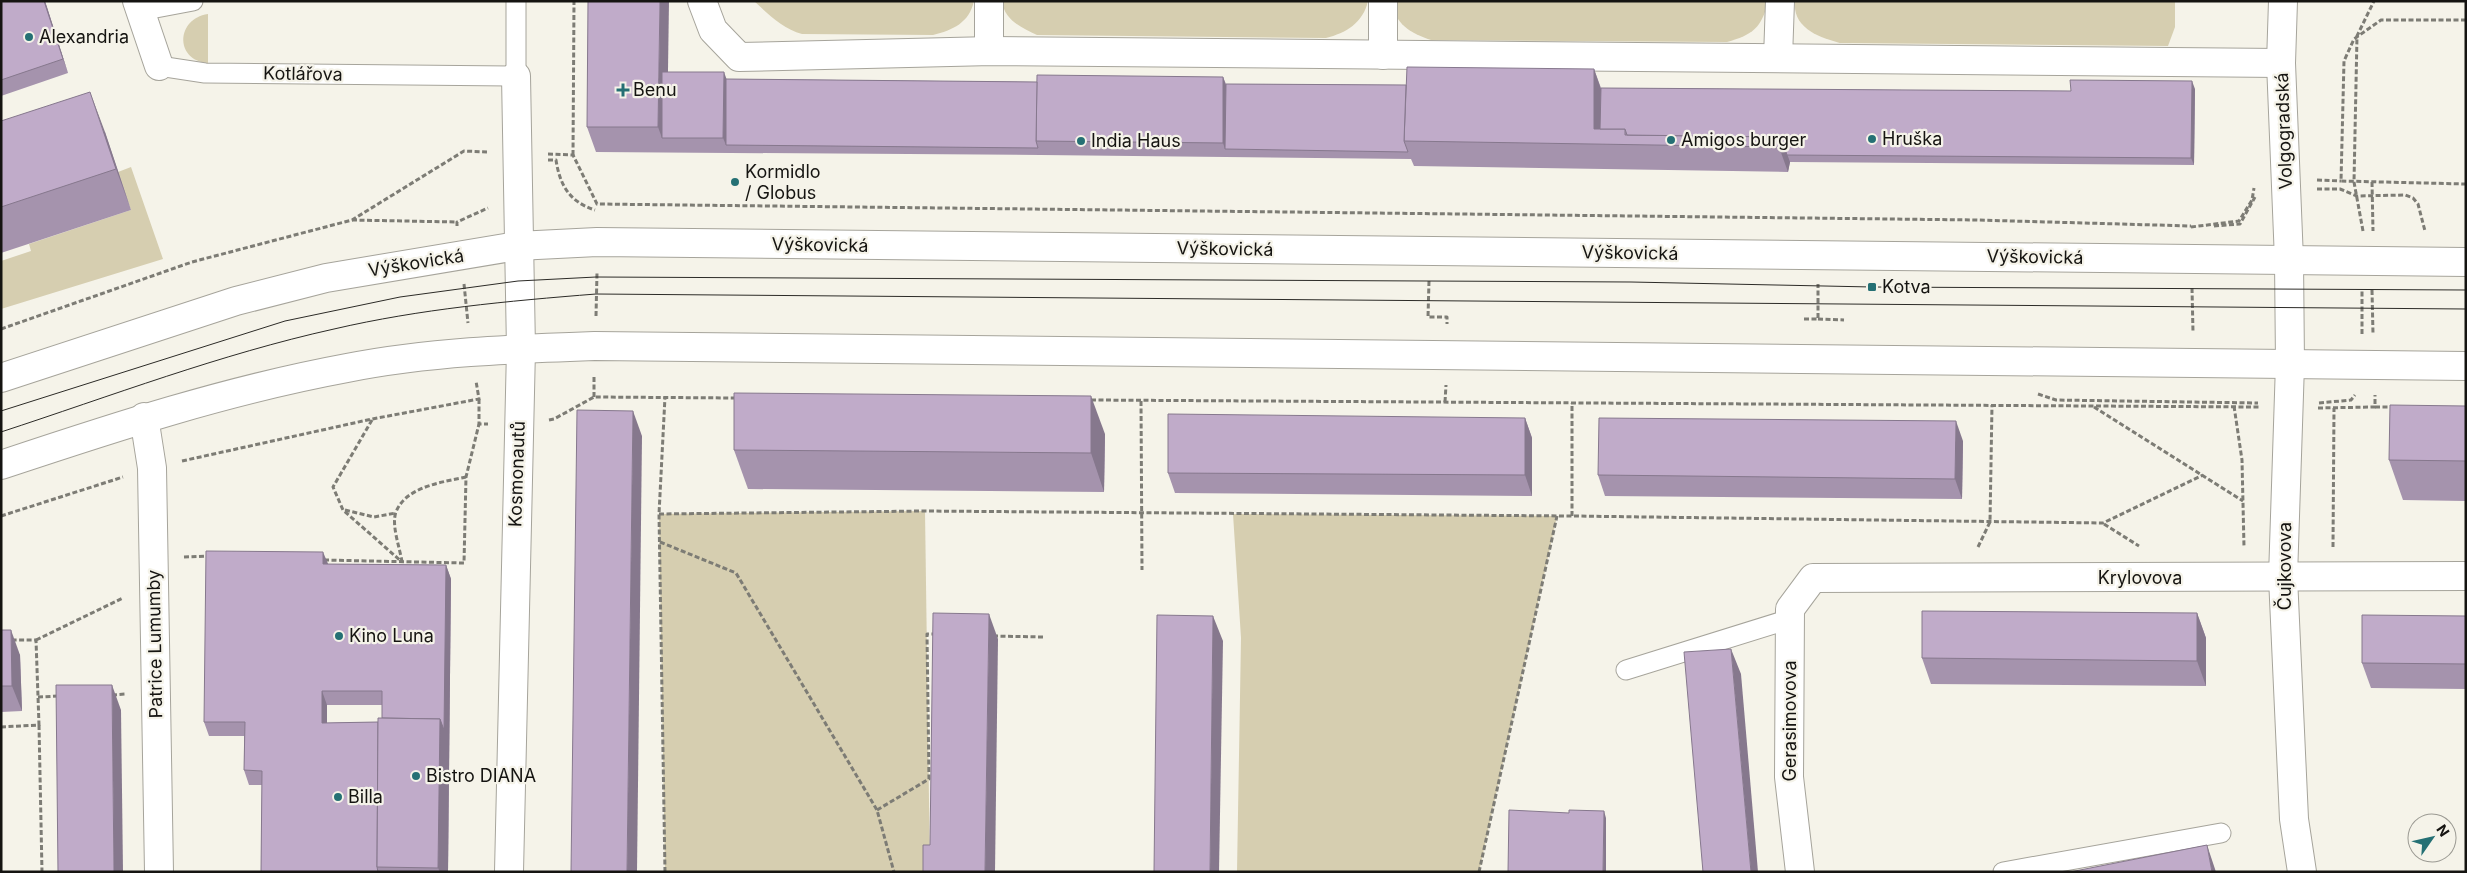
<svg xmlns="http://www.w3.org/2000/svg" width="2467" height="873" font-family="Inter,sans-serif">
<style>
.green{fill:#d6ceb0}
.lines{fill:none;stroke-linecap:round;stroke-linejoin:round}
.lane-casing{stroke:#a6a49b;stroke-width:21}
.street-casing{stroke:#a6a49b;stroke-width:30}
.secondary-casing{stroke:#a6a49b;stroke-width:30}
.path{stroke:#7d7c75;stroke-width:3;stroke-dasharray:5 2.5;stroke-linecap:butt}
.lane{stroke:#fff;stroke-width:19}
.street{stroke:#fff;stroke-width:28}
.secondary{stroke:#fff;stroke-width:28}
.tram{stroke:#2c2b27;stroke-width:1}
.wall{fill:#a593ad;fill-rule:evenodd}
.shaded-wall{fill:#86788d}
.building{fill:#c0abc9;stroke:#86788d}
.poi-dot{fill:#257074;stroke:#f5f3e9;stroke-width:2}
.labels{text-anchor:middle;stroke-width:4.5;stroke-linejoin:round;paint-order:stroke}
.poi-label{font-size:18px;fill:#151411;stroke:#f5f3e9;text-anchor:start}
.street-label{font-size:18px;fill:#151411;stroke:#f5f3e9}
</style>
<rect width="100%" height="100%" fill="#f5f3e9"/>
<!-- green -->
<g class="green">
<path d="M 754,1 L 974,1 C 969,23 953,30 933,35 L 802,34 C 783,29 768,14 754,1 Z"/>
<path d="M 1002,1 L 1368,1 C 1363,23 1346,33 1326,38 L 1037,35 C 1022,28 1004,20 1002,1 Z"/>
<path d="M 1391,1 L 1768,1 C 1762,28 1752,35 1727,42 L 1431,40 C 1410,33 1395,24 1391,1 Z"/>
<path d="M 1795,1 L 2175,1 L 2175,27 L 2168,46 L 1841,43 C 1820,38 1792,28 1795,1 Z"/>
<path d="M 208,14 L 208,63 C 175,61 175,19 208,14 Z"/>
<path d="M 131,167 L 163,259 L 1,309 L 1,261 L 31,251 L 29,244 L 131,210 L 118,172 Z"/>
<path d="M 925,511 L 930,872 L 665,872 L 659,514 Z"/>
<path d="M 1233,514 L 1557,516 L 1479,872 L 1237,872 L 1241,638 Z"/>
</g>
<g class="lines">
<!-- lane casing -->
<g class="lane-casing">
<g id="lane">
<path d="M 140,11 L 193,1"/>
<path d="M 159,66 L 205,73 L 516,76 L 516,1"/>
<path d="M 1626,670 L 1790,619"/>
<path d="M 2003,872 L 2221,833"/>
</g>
</g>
<!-- street casing -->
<g class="street-casing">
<g id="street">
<path d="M 137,1 L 159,66"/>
<path d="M 702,1 L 713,30 L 739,57 L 992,51 L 2281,63"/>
<path d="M 2283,1 L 2281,63 L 2289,260 L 2290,364 L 2283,577 L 2294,819 L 2302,872"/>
<path d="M 989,51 L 989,1"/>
<path d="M 1383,55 L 1383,1"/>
<path d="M 1778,58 L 1780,1"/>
<path d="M 144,417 L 152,468 L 159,872"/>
<path d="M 509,872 L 521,349 L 516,76"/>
<path d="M 1800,872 L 1789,777 L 1790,609 L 1813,578 L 2466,576"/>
</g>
</g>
<!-- secondary casing -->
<g class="secondary-casing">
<g id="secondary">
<path d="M 1,378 L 236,301 L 326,278 L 517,246 L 597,242 L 2466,262"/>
<path d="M 1,465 C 115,427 228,390 347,368 C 428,352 512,349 595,346 L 2466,366"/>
</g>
</g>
<!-- path -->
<g class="path">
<path d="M 2466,20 L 2381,20 L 2354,39 L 2344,61 L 2341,181 L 2466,184"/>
<path d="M 548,154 L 573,155 L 597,204 L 1977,220 L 2191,226"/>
<path d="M 573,155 L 574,1"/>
<path d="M 548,160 L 556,160 C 560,186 570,202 595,210"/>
<path d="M 2317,180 L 2341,181"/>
<path d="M 2372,182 L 2373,231"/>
<path d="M 2317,189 L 2340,189 L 2357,196 L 2405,195 L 2413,198 L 2418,204 L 2425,231"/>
<path d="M 352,220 L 457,222"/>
<path d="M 457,226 L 457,222 L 488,208"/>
<path d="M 2214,226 L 2240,224 L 2255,197"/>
<path d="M 2191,227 L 2239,221 L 2252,200 L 2254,188"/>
<path d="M 2363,231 L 2354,182 L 2357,36 L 2374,1"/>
<path d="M 1429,281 L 1428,317 L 1447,317 L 1447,324"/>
<path d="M 464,284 L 468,323"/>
<path d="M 2192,288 L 2193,332"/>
<path d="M 2372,290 L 2373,334"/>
<path d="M 596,316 L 597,273"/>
<path d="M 1804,319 L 1818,319 L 1818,284"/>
<path d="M 1818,319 L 1844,320"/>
<path d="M 1,329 L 192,262 L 352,220 L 464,151 L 487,152"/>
<path d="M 2362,334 L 2362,290"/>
<path d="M 2038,394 L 2056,400 L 2258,403"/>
<path d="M 594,397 L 594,375"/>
<path d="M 479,399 L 479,424 L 488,424"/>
<path d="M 1091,400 L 2259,407"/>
<path d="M 1141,401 L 1142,570"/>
<path d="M 1445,402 L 1446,385"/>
<path d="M 2319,403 L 2351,400 L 2355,395"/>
<path d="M 2234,406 L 2242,460 L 2244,547"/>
<path d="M 2094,407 L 2243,501"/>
<path d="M 2375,407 L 2392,407"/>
<path d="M 2318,408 L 2375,407 L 2375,395"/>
<path d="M 372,420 L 333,487 L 343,510 L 402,562"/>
<path d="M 549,420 L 554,419 L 594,397 L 737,398"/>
<path d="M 182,461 L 372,419 L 479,399 L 476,381"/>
<path d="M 345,510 L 374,517 L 396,513"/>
<path d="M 659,514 L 925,511 L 1572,516 L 2103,523 L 2203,475"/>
<path d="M 1,516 L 123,477"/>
<path d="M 1572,516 L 1572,403"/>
<path d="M 2104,524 L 2139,546"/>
<path d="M 660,542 L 736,573 L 877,810 L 894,872"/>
<path d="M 1978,547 L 1990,522 L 1992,405"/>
<path d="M 2333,547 L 2334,408"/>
<path d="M 184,557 L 210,556"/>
<path d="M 324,560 L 464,563 L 466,477 L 479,424"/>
<path d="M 402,562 C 400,548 391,525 396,512 C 406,486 444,482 466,477"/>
<path d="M 993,636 L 1043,637"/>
<path d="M 36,640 L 123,598"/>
<path d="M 112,695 L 126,694"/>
<path d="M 38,697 L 59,696"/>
<path d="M 39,725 L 42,872"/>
<path d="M 1,727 L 39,725 L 36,640 L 12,640"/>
<path d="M 877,810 L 929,779 L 927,634 L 936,634"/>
<path d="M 665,872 L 659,514 L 665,397"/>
<path d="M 1479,872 L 1557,516"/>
</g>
<!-- lane -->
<use href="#lane" class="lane"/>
<!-- street -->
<use href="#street" class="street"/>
<!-- secondary -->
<use href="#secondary" class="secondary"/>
<!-- tram -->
<g class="tram">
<path d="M 1,411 L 285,321 L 400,297 L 518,281 L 596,277 L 1631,282 L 1872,287 L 2466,290"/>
<path d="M 1,432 C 111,396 221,354 334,329 C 420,309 508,301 596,294 L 2466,309"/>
</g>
</g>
<!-- wall -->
<g class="wall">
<path d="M 1,1 L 45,1 L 68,73 L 1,96 Z"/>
<path d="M 1594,69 L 1601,88 L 2071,91 L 2195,89 L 2194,165 L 1790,162 L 1788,172 L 1414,166 L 1411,159 L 1041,155 L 596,152 L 587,127 L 668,72 L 726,79 L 1037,82 L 1223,77 L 1226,84 L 1406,85 Z"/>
<path d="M 1,121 L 105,132 L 131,210 L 1,253 Z"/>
<path d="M 2466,406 L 2466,501 L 2403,500 L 2389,460 Z"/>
<path d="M 1525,418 L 1532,438 L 1532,496 L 1175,493 L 1168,473 Z"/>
<path d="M 1105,434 L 1104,492 L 748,489 L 734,450 Z"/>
<path d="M 1963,441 L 1962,499 L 1605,496 L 1598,475 Z"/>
<path d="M 328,564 L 446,565 L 451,579 L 448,872 L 261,872 L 262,785 L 249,785 L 244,770 L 244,736 L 209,736 L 204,722 ZM 327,705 L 382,705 L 382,718 L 378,722 L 327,723 Z"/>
<path d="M 2197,613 L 2206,638 L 2206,686 L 1931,684 L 1922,658 Z"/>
<path d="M 2466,616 L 2466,689 L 2371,688 L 2362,663 Z"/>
<path d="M 1,630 L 20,655 L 22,711 L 1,712 Z"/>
</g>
<!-- shaded-wall -->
<g class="shaded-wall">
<path d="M 44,1 L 45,1 L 68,73 L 63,59 Z"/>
<path d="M 660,1 L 669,1 L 667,138 L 662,138 L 658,127 Z"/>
<path d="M 1594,69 L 1603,95 L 1603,144 L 1594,129 Z"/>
<path d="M 724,72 L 729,86 L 726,145 L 723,138 Z"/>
<path d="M 1223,77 L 1228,91 L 1225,149 L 1223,143 Z"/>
<path d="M 2192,81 L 2195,89 L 2194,165 L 2191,158 Z"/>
<path d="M 90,92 L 105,132 L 131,210 L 116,169 Z"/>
<path d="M 1781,137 L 1790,162 L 1788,172 L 1779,147 Z"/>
<path d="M 1091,396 L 1105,434 L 1104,492 L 1091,453 Z"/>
<path d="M 633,411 L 642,436 L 637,872 L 627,872 Z"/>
<path d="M 1525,418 L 1532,438 L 1532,496 L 1525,475 Z"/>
<path d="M 1956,421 L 1963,441 L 1962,499 L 1955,479 Z"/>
<path d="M 323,552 L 329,566 L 323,564 Z"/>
<path d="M 446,565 L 451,579 L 448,872 L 440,872 L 438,868 L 440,719 Z"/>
<path d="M 2197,613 L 2206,638 L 2206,686 L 2197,661 Z"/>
<path d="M 989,614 L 998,639 L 995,872 L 985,872 Z"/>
<path d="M 1213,616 L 1223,641 L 1219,872 L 1210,872 Z"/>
<path d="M 11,630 L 20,655 L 22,711 L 12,686 Z"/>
<path d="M 1731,649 L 1741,674 L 1758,872 L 1751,872 Z"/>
<path d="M 112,685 L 121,710 L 123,872 L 114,872 Z"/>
<path d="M 322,691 L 327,705 L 327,737 L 322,723 Z"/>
<path d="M 1604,811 L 1606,818 L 1606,872 L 1603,872 Z"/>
<path d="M 2207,845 L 2216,872 L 2212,872 Z"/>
</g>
<!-- building -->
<g class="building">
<path d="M 1,1 L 44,1 L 63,59 L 1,80 Z"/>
<path d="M 588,1 L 660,1 L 658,127 L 587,127 Z"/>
<path d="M 1407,67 L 1594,69 L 1594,129 L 1625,129 L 1625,135 L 1781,137 L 1779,147 L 1404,141 Z"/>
<path d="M 662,72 L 724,72 L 723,138 L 662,138 Z"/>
<path d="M 1037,75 L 1223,77 L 1223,143 L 1036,141 Z"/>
<path d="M 726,79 L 1037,82 L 1036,141 L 1038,148 L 726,145 Z"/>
<path d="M 2070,80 L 2192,81 L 2191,158 L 1787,155 L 1781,137 L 1627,135 L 1625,129 L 1600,129 L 1601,88 L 2071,91 Z"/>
<path d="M 1226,84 L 1406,85 L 1404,141 L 1408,152 L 1225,149 Z"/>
<path d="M 90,92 L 116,169 L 1,207 L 1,121 Z"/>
<path d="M 734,393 L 1091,396 L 1091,453 L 734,450 Z"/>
<path d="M 2390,405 L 2466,406 L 2466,461 L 2389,460 Z"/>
<path d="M 577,410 L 633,411 L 627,872 L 571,872 Z"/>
<path d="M 1168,414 L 1525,418 L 1525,475 L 1168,473 Z"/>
<path d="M 1599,418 L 1956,421 L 1955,479 L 1598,475 Z"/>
<path d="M 206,551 L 323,552 L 323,564 L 446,565 L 444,730 L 440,719 L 382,718 L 382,691 L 322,691 L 322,723 L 378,722 L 377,867 L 378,872 L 261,872 L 262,771 L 244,770 L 245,722 L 204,722 Z"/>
<path d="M 1922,611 L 2197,613 L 2197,661 L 1922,658 Z"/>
<path d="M 933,613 L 989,614 L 985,872 L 923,872 L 923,845 L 930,845 Z"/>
<path d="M 1157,615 L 1213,616 L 1210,872 L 1154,872 Z"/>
<path d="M 2362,615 L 2466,616 L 2466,664 L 2362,663 Z"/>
<path d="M 1,630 L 11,630 L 12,686 L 1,686 Z"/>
<path d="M 1731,649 L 1751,872 L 1703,872 L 1684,652 Z"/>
<path d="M 56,685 L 112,685 L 114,872 L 58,872 Z"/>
<path d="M 378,718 L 440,719 L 438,868 L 377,867 Z"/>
<path d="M 1509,810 L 1569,813 L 1569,810 L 1604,811 L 1603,872 L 1508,872 Z"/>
<path d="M 2207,845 L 2212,872 L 2070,872 Z"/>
</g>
<!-- markers -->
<g class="poi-dot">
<circle cx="29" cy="37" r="5"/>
<path d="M620.5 82.5h5v5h5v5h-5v5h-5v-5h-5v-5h5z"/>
<circle cx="1872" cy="139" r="5"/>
<circle cx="1671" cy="140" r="5"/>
<circle cx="1081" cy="141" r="5"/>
<circle cx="735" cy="182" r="5"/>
<rect x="1867" y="282" width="10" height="10" rx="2.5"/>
<circle cx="339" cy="636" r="5"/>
<circle cx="416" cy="776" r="5"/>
<circle cx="338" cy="797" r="5"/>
</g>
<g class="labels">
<!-- poi labels -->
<g class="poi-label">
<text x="39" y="43">Alexandria</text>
<text x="633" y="96">Benu</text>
<text x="1882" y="145">Hruška</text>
<text x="1681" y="146">Amigos burger</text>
<text x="1091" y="147">India Haus</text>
<text x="745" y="178">Kormidlo<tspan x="745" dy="21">/ Globus</tspan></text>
<text x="1882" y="293">Kotva</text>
<text x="349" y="642">Kino Luna</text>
<text x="426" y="782">Bistro DIANA</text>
<text x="348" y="803">Billa</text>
</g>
<!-- street labels -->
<g class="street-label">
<text transform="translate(303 74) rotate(1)" y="6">Kotlářova</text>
<text transform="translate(2284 131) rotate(-92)" y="6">Volgogradská</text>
<text transform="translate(820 245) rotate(1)" y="6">Výškovická</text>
<text transform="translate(1225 249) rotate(1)" y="6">Výškovická</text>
<text transform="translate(1630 253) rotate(1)" y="6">Výškovická</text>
<text transform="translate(2035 257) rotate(1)" y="6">Výškovická</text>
<text transform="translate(416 263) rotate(-9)" y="6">Výškovická</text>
<text transform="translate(517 474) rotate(-88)" y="6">Kosmonautů</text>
<text transform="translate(2285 566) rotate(-90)" y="6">Čujkovova</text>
<text x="2140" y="584">Krylovova</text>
<text transform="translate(155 644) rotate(-91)" y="6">Patrice Lumumby</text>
<text transform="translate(1790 721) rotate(-90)" y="6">Gerasimovova</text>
</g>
</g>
<!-- border -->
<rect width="2467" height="873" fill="none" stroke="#151411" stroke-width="5"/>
<!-- north arrow -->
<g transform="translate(2432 838) rotate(56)"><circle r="24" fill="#f5f3e9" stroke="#9b9a93"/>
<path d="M0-4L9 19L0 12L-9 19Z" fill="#257074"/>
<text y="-8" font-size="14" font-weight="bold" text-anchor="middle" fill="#151411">N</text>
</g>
</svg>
